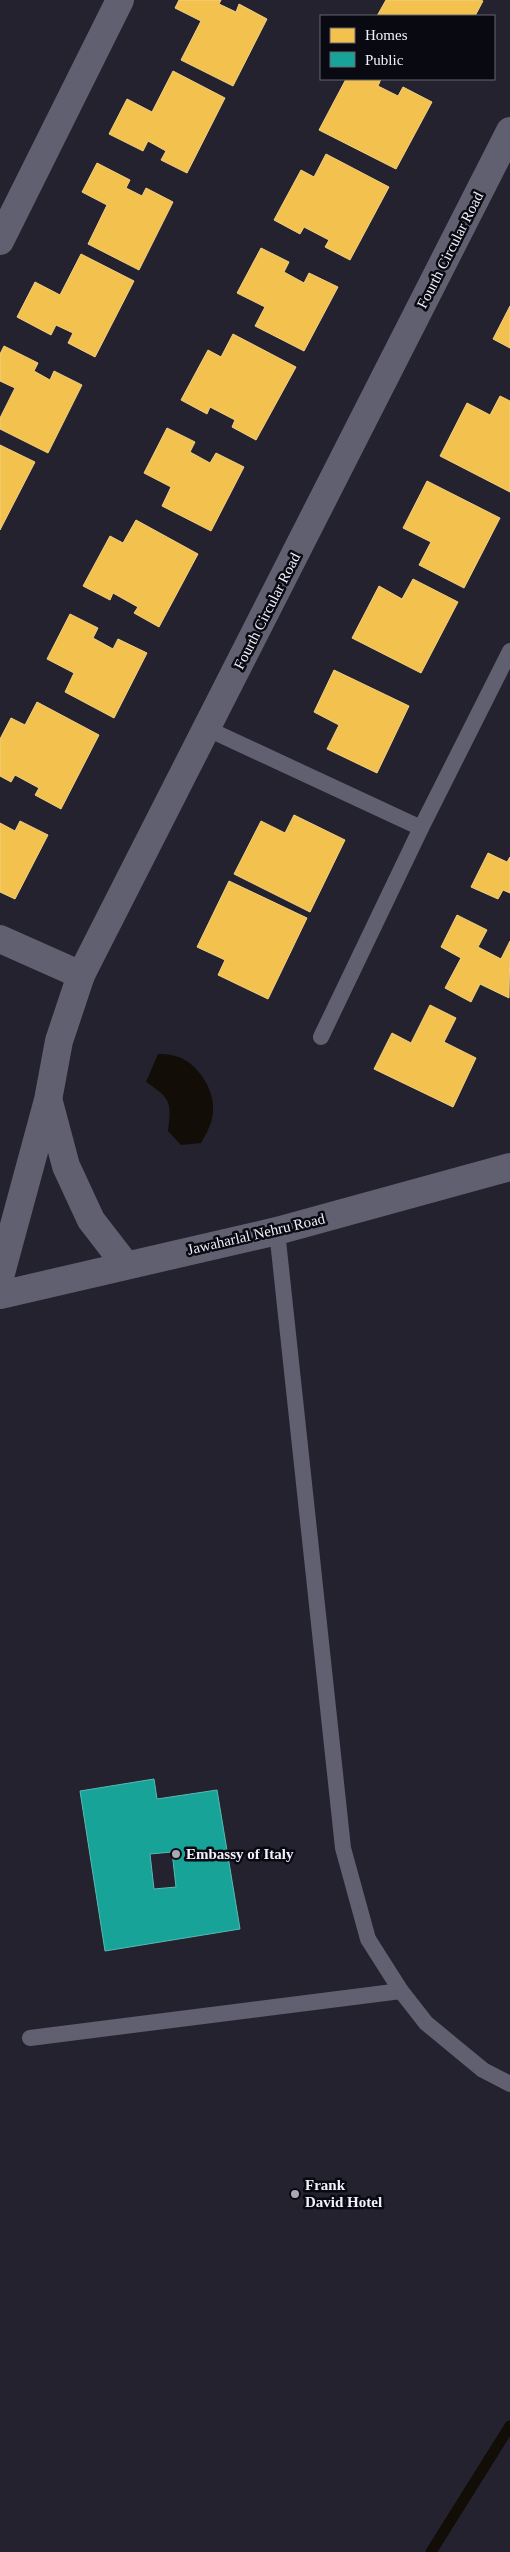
<svg xmlns="http://www.w3.org/2000/svg" width="510" height="2552" font-family="'Times New Roman',serif">
<style>
.water{fill:#120d06}
.homes{fill:#f2c14e;stroke:#f2cf82}
.public{fill:#17a398;stroke:#58bab6;fill-rule:evenodd}
.lines{fill:none;stroke-linecap:round;stroke-linejoin:round}
.stream{stroke:#120d06;stroke-width:11}
.service{stroke:#616071;stroke-width:16}
.minor{stroke:#616071;stroke-width:28}
.tertiary{stroke:#616071;stroke-width:28}
.poi-dot{fill:#a9a9b5;stroke:#090912;stroke-width:2}
.labels{text-anchor:middle;stroke-width:5;stroke-linejoin:round;paint-order:stroke}
.street-label{font-size:15px;fill:#f1f1fd;stroke:#090912}
.poi-label{font-size:15px;font-weight:bold;fill:#f1f1fd;stroke:#090912;text-anchor:start}
</style>
<rect width="100%" height="100%" fill="#23222e"/>
<!-- water -->
<path class="water" d="M 158,1054 C 167,1054 177,1055 185,1060 C 199,1068 213,1089 213,1106 C 214,1120 208,1131 201,1143 L 181,1145 L 168,1131 C 172,1101 170,1098 146,1082 Z"/>
<!-- homes -->
<g class="homes">
<path d="M 179,0 L 221,0 L 219,4 L 236,12 L 239,4 L 267,19 L 233,86 L 181,60 L 201,21 L 175,8 Z"/>
<path d="M 386,0 L 481,0 L 483,1 L 475,16 L 377,16 Z"/>
<path d="M 173,71 L 225,98 L 187,173 L 161,160 L 166,151 L 148,141 L 143,151 L 109,134 L 127,99 L 152,112 Z"/>
<path d="M 346,79 L 381,79 L 378,86 L 398,96 L 403,87 L 432,102 L 396,169 L 319,130 Z"/>
<path d="M 326,154 L 389,187 L 350,260 L 325,247 L 329,240 L 304,227 L 300,234 L 274,220 L 301,170 L 314,177 Z"/>
<path d="M 97,163 L 130,180 L 126,188 L 142,196 L 146,188 L 173,202 L 139,270 L 88,244 L 107,205 L 82,192 Z"/>
<path d="M 261,248 L 289,262 L 284,272 L 304,283 L 309,273 L 338,287 L 304,351 L 255,326 L 265,307 L 237,293 Z"/>
<path d="M 81,254 L 134,281 L 95,357 L 68,343 L 73,333 L 56,325 L 51,335 L 17,317 L 35,282 L 60,295 Z"/>
<path d="M 510,306 L 510,348 L 493,339 Z"/>
<path d="M 233,334 L 296,367 L 256,440 L 232,427 L 235,420 L 210,407 L 207,414 L 181,400 L 208,350 L 221,357 Z"/>
<path d="M 4,346 L 38,363 L 34,371 L 50,380 L 54,371 L 82,385 L 48,453 L 0,429 L 0,418 L 15,388 L 0,381 L 0,354 Z"/>
<path d="M 500,396 L 510,401 L 510,492 L 440,456 L 467,403 L 490,415 Z"/>
<path d="M 167,428 L 195,442 L 190,452 L 210,463 L 216,453 L 244,467 L 211,531 L 162,506 L 171,487 L 144,473 Z"/>
<path d="M 0,445 L 35,462 L 0,530 Z"/>
<path d="M 427,481 L 500,518 L 464,588 L 419,565 L 431,542 L 403,528 Z"/>
<path d="M 136,520 L 198,554 L 159,627 L 134,613 L 138,607 L 113,593 L 110,600 L 83,586 L 110,536 L 123,543 Z"/>
<path d="M 413,579 L 458,602 L 421,673 L 352,638 L 379,586 L 402,599 Z"/>
<path d="M 70,614 L 98,628 L 93,638 L 113,649 L 118,639 L 147,653 L 114,718 L 65,692 L 74,673 L 47,659 Z"/>
<path d="M 334,670 L 409,706 L 377,773 L 327,749 L 339,725 L 314,712 Z"/>
<path d="M 37,702 L 99,735 L 61,809 L 35,795 L 39,788 L 15,775 L 11,782 L 0,776 L 0,739 L 11,718 L 25,725 Z"/>
<path d="M 294,815 L 345,840 L 310,912 L 234,874 L 261,821 L 285,833 Z"/>
<path d="M 20,821 L 48,835 L 15,899 L 0,892 L 0,823 L 15,831 Z"/>
<path d="M 488,853 L 507,862 L 510,857 L 510,893 L 503,890 L 498,899 L 471,887 Z"/>
<path d="M 229,881 L 307,918 L 268,999 L 218,975 L 225,960 L 197,947 Z"/>
<path d="M 457,915 L 487,930 L 478,947 L 501,959 L 510,941 L 509,998 L 480,984 L 471,1002 L 445,988 L 461,958 L 441,947 Z"/>
<path d="M 430,1005 L 456,1018 L 444,1042 L 476,1058 L 453,1107 L 374,1069 L 392,1033 L 411,1043 Z"/>
</g>
<!-- public -->
<path class="public" d="M 154,1779 L 157,1799 L 217,1790 L 240,1929 L 105,1951 L 80,1791 ZM 172,1852 L 176,1887 L 154,1889 L 150,1854 Z"/>
<g class="lines">
<!-- stream -->
<path class="stream" d="M 431,2552 L 510,2426"/>
<!-- service -->
<g class="service">
<path d="M 208,729 L 421,828"/>
<path d="M 321,1037 L 421,828 L 510,651"/>
<path d="M 277,1231 L 343,1848 L 368,1939 L 401,1991 L 426,2023 L 483,2070 L 510,2084"/>
<path d="M 30,2038 L 401,1991"/>
</g>
<!-- minor -->
<g class="minor">
<path d="M 0,241 L 120,0"/>
<path d="M 0,939 L 81,975"/>
</g>
<!-- tertiary -->
<g class="tertiary">
<path d="M 49,1102 L 66,1166 L 91,1220 L 125,1264"/>
<path d="M 0,1277 L 48,1100 L 59,1041 L 81,975 L 510,131"/>
<path d="M 0,1295 L 277,1231 L 510,1167"/>
</g>
</g>
<!-- markers -->
<g class="poi-dot">
<circle cx="176" cy="1854" r="5"/>
<circle cx="295" cy="2194" r="5"/>
</g>
<g class="labels">
<!-- street labels -->
<g class="street-label">
<text transform="translate(450 250) rotate(-63)" y="5">Fourth Circular Road</text>
<text transform="translate(267 611) rotate(-63)" y="5">Fourth Circular Road</text>
<text transform="translate(256 1234) rotate(-13)" y="5">Jawaharlal Nehru Road</text>
</g>
<!-- poi labels -->
<g class="poi-label">
<text x="186" y="1859">Embassy of Italy</text>
<text x="305" y="2190">Frank<tspan x="305" dy="17">David Hotel</tspan></text>
</g>
</g>
<!-- legend -->
<rect x="320" y="15" width="175" height="65" fill="#090912" stroke="#666670"/>
<rect x="330" y="28" width="25" height="15" fill="#f2c14e" stroke="#666670"/>
<text x="365" y="40" font-size="15" fill="#f1f1fd">Homes</text>
<rect x="330" y="52" width="25" height="15" fill="#17a398" stroke="#666670"/>
<text x="365" y="65" font-size="15" fill="#f1f1fd">Public</text>
</svg>
